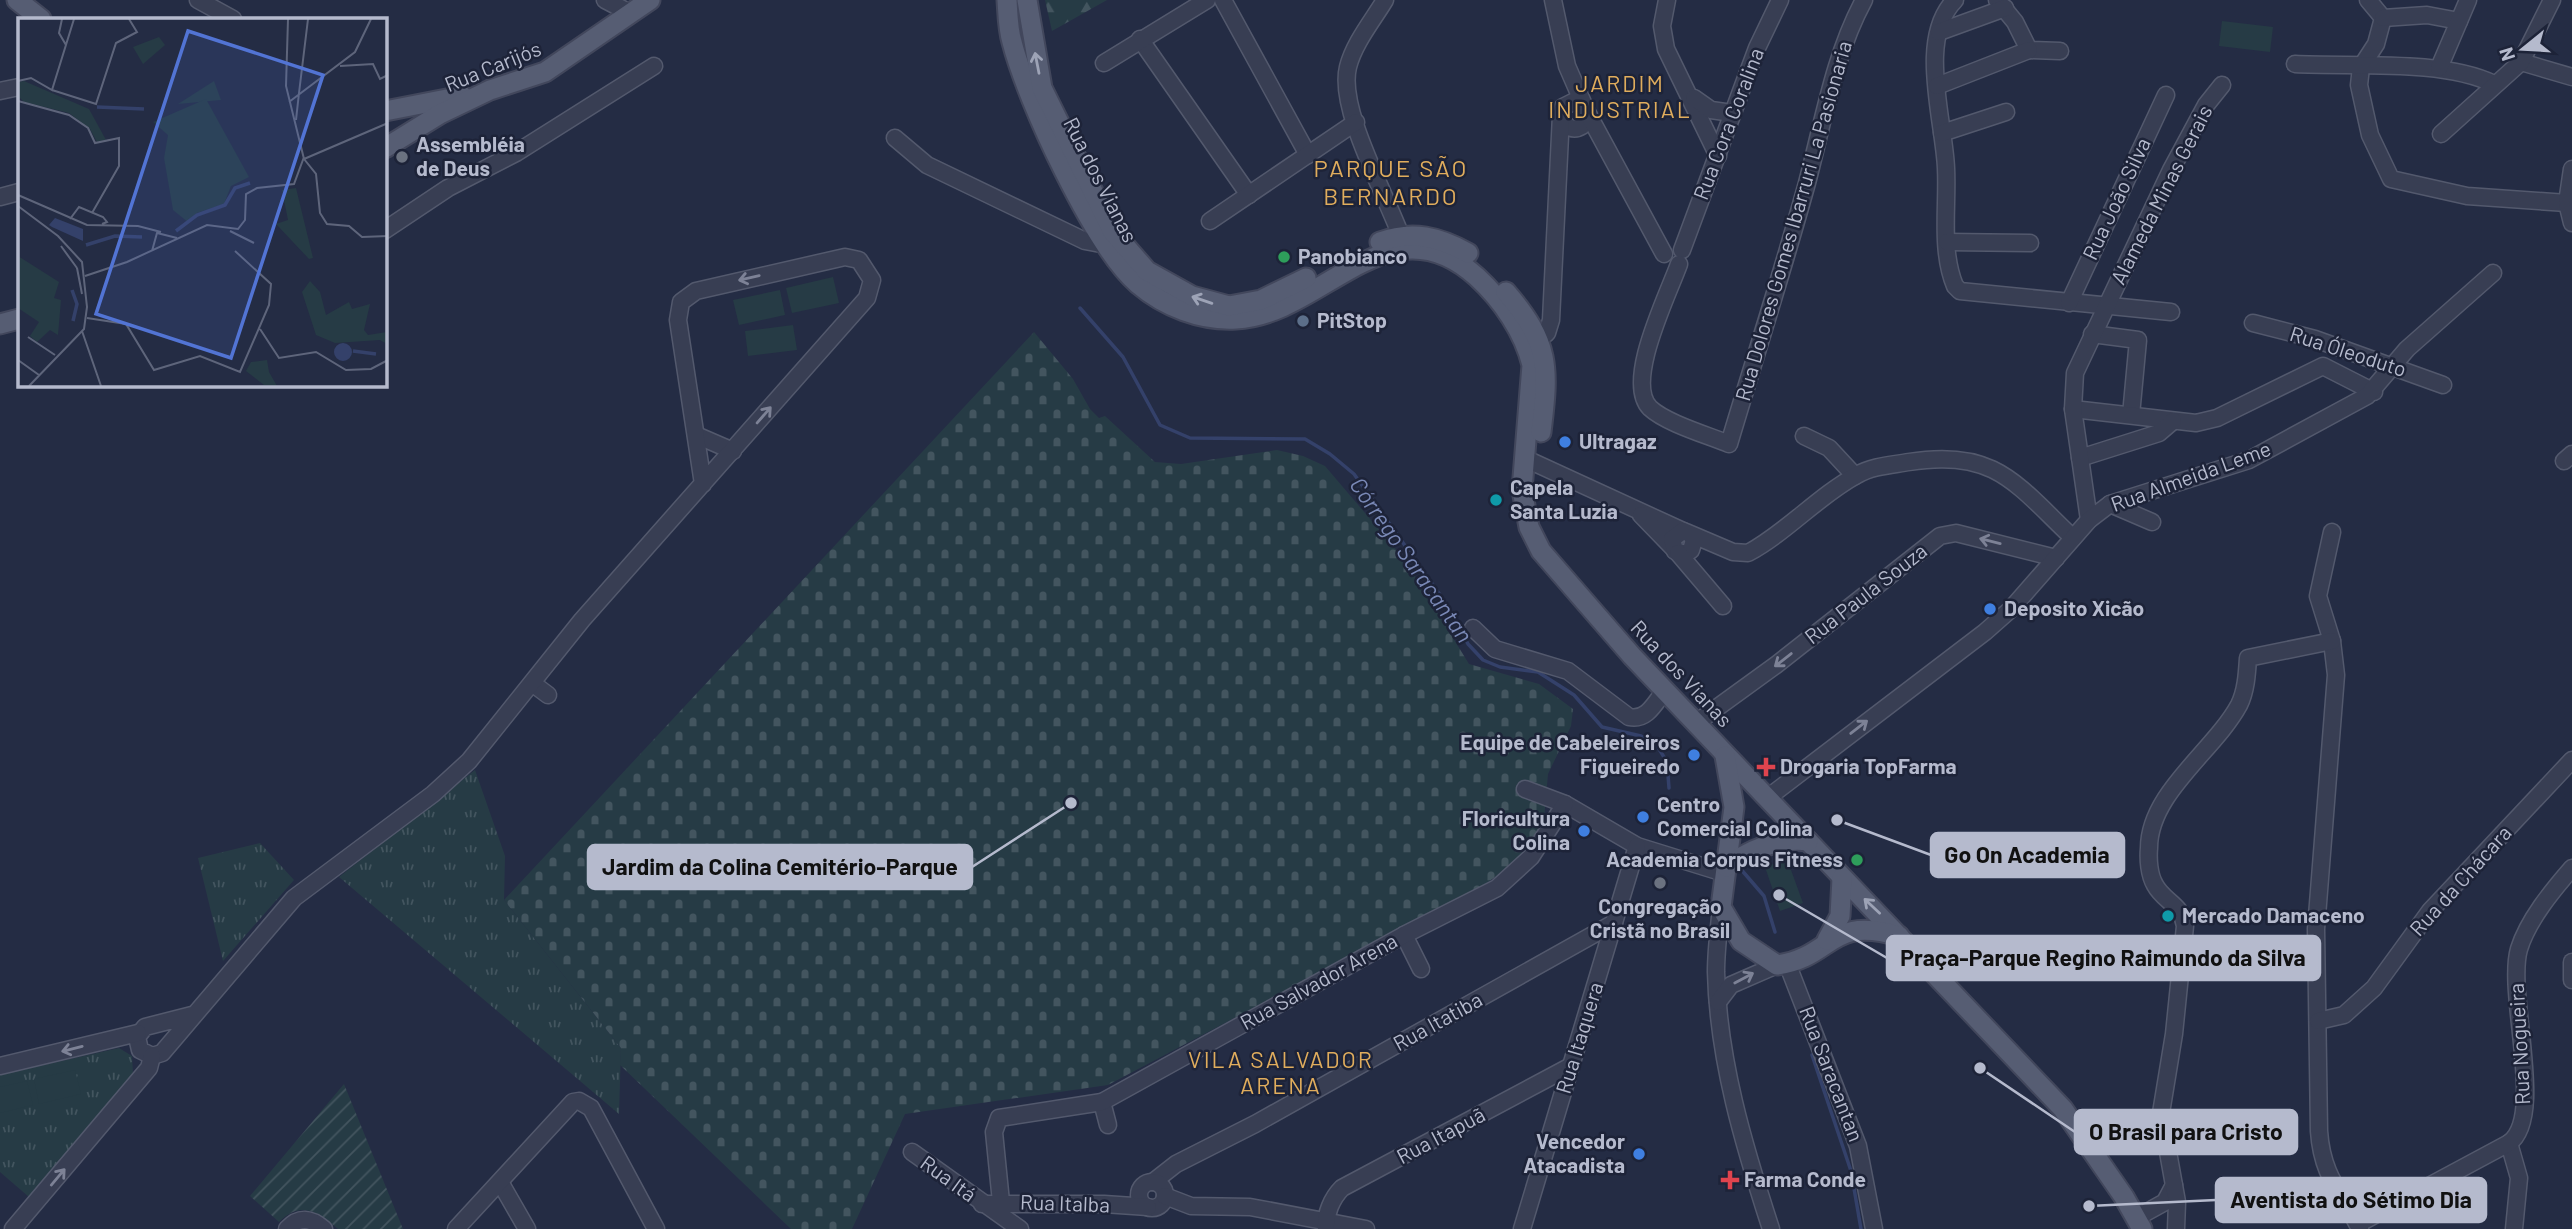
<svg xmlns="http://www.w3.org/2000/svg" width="2572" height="1229" font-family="Barlow,sans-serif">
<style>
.grass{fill:url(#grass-tufts)}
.forest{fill:url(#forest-firs)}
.cemetery{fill:url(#cemetery-stones)}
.garden{fill:url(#garden-furrows)}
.pitch{fill:#263b45}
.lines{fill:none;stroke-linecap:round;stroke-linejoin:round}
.stream{stroke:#34416a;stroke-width:3.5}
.minor-casing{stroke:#53596d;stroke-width:19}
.major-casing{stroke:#42475c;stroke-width:23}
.minor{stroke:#383e53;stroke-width:16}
.major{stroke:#565d73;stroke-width:19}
.oneway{stroke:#9da3b6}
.oneway2{stroke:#7d8296}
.worship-dot{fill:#6b7280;stroke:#1d2338;stroke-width:2.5}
.leisure-dot{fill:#2e9e5b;stroke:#1d2338;stroke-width:2.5}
.service-dot{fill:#5c6f8a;stroke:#1d2338;stroke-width:2.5}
.shop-dot{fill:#3f7fe0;stroke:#1d2338;stroke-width:2.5}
.culture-dot{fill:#0f9aa8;stroke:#1d2338;stroke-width:2.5}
.health-dot{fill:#e0444e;stroke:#1d2338;stroke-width:2.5}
.labels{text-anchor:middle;stroke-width:5;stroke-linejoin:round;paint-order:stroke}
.street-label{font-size:21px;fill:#b5bacd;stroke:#1d2338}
.poi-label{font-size:21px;font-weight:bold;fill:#b5bacd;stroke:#1d2338;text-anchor:start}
.neighbourhood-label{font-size:23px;letter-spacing:2px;fill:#e0ad5d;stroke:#1d2338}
.water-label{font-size:23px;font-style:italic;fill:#7a89b7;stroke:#1d2338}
.quarter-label{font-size:24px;letter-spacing:2px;fill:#e0ad5d;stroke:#1d2338}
.inset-river{fill:none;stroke:#34416a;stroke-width:3.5}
.inset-road{fill:none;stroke:#5e657b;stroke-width:2}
.view{fill:#5274d4;fill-opacity:0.15;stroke:#5274d4;stroke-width:3.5}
.inset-edge{fill:none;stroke:#b5bacd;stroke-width:3.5}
.leader{fill:none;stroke:#b5bacd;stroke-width:2.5}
.callout-dot{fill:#b5bacd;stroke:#1d2338;stroke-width:2.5}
.callout{fill:#b5bacd;stroke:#b5bacd;stroke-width:2.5}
.callout-label{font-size:23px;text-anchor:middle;font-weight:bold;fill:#111}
</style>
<defs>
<pattern id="grass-tufts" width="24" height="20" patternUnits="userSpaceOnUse" patternTransform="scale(1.75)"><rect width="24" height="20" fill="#263b45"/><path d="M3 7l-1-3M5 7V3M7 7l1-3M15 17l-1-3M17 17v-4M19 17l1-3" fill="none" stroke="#43555f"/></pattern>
<pattern id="forest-firs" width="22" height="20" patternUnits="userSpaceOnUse" patternTransform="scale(1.75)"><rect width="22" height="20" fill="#263b45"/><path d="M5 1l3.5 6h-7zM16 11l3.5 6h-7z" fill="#43555f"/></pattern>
<pattern id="cemetery-stones" width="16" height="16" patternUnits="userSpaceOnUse" patternTransform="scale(1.75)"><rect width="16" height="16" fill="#263b45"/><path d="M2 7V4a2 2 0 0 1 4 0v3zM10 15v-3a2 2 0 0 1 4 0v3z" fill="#43555f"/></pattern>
<pattern id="garden-furrows" width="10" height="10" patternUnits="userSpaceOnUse" patternTransform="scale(1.75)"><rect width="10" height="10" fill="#263b45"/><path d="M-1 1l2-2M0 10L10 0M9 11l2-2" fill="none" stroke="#43555f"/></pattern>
</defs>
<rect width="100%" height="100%" fill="#242c44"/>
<!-- grass -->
<g class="grass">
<path d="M 475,770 L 505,856 L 504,900 L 621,1048 L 619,1114 L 339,877 Z"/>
<path d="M 260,843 L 294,880 L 223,961 L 198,858 Z"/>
<path d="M 119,1048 L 132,1056 L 133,1074 L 29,1197 L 0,1172 L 0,1075 Z"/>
</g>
<!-- forest -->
<path class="forest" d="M 1045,0 L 1107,0 L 1052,31 Z"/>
<!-- cemetery -->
<path class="cemetery" d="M 1034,332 L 1073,379 L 1090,409 L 1099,418 L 1105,416 L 1155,462 L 1181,464 L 1277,450 L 1303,456 L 1325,466 L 1405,560 L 1469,664 L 1539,684 L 1573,709 L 1571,726 L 1548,774 L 1543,831 L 1509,868 L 1474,891 L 1108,1085 L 905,1114 L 852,1229 L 791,1229 L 620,1065 L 621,1048 L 504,900 Z"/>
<!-- garden -->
<path class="garden" d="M 344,1084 L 403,1229 L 338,1229 C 318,1212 301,1200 279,1222 L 250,1196 Z"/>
<!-- pitch -->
<g class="pitch">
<path d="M 2222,21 L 2273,27 L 2270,52 L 2219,46 Z"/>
<path d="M 833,277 L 839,303 L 792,313 L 786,288 Z"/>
<path d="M 780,290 L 785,315 L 739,325 L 733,300 Z"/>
<path d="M 793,325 L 797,350 L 748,356 L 745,331 Z"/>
<path d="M 1787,859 L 1803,903 L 1780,911 L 1765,867 Z"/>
<path d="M 75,1070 L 81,1094 L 39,1104 L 34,1079 Z"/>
<path d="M 27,1081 L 33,1105 L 0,1113 L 0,1087 Z"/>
</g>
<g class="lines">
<!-- stream -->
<g class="stream">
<path d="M 1080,308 L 1123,357 L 1160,425 L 1190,438 L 1305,439 L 1330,454 L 1354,474 L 1448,606 L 1468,644 L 1483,660 L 1500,667 L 1538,672 L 1574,695 L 1602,727 L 1641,736 L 1656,744 L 1667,762 L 1669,788"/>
<path d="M 1739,867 L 1764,896 L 1775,932"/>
<path d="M 1812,1055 L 1851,1171 L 1861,1229"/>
</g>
<!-- minor casing -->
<g class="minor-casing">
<g id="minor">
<path d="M 198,0 L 233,19"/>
<path d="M 605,0 L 632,14"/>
<path d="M 1223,0 L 1308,155"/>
<path d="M 1385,0 C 1373,20 1354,43 1348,67 C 1337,111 1391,203 1405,247"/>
<path d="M 1553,0 L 1567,66 L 1587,112 L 1582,126 C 1574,131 1566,128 1561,119 L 1563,107 L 1575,101 L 1583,104"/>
<path d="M 1667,0 L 1662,26 L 1666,49 L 1718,156"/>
<path d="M 1955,0 C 1917,38 1944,120 1946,168 C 1948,206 1940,250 1955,286 L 1960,291 L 2171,312"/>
<path d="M 1997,0 L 2015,22 L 2029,50 L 2060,51"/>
<path d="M 2368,0 L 2383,18 L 2376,44 L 2361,67 L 2359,85 L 2370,135 L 2391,179 L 2467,196 L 2567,203"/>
<path d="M 2383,18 L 2427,15 L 2459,21"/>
<path d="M 1939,32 L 2005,8"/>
<path d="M 1140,39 L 1249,195"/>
<path d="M 2521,62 L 2572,77"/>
<path d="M 1104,63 L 1207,0"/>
<path d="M 2295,64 C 2354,67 2443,59 2494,84"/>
<path d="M 2439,68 L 2468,0"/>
<path d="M 1937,86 L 2029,50"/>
<path d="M 0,91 L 19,87"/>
<path d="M 1694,98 L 1711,110 L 1732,113"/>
<path d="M 1587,112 L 1664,254"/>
<path d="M 1942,133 L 2006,112"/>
<path d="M 2441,134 L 2521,62 L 2552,0"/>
<path d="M 895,138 L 927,165 L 1085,241 L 1106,245"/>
<path d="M 2572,169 L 2567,203 L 2572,223"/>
<path d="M 0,197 L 19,192"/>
<path d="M 1210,221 L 1356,122"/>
<path d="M 385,230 L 448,188 L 516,153 L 654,66"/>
<path d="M 1947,242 L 2030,243"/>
<path d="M 1682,250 L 1757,48 L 1780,0"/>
<path d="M 1679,264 C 1668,295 1624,382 1650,408 C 1666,423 1707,435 1729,444 C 1755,357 1783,270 1807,183 C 1823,123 1834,55 1864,0"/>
<path d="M 2069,303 L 2166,95"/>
<path d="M 2253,323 L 2315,339 L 2443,385"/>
<path d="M 2092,334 L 2138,340 L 2131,415"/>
<path d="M 1529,347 L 1547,333 L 1551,320 L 1561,115"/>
<path d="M 2073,409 L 2196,423 L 2217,418 L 2323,366 L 2374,392"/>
<path d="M 696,435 L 733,451"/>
<path d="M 1804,436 L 1829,448 L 1855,476"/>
<path d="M 1524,458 L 1683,531"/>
<path d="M 2080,458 L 2159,433 L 2173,421"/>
<path d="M 2564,461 L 2572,454"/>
<path d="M 2110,504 L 2152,522"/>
<path d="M 1641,515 L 1674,549"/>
<path d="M 2089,520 L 2073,409 L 2075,373 L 2171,170 L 2206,105 L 2222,85"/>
<path d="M 2332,532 L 2318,596 L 2332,641 L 2336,675 L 2316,929 L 2319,1131 C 2322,1176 2341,1192 2360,1229"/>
<path d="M 1690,534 L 1694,540 L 1691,550 L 1685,554 L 1675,551 L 1672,539 L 1683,531 L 1686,532 L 1733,552 L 1748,553 C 1787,532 1818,496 1857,475 C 1872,466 1892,465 1909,462 C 1995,448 2016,484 2073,538"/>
<path d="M 1678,553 L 1723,606"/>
<path d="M 1473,628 L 1495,649 L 1568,671 L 1629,717 C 1647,721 1655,703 1665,690"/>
<path d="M 532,683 L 548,695"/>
<path d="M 1696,723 L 1776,665 L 1940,536 L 1956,533 L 2056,558"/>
<path d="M 1525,789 L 1565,804 L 1637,846 L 1724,873"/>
<path d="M 1766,799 L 1985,632 L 2011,609 L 2089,520 L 2110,504 L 2249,460 L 2367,396 L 2407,349 L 2493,273"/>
<path d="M 1721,907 C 1719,928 1716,950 1716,972 C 1718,1060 1744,1146 1771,1229"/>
<path d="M 1404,935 L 1421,969"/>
<path d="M 2572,962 L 2572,980"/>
<path d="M 1787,963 L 1858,1146 L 1874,1229"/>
<path d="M 1718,1002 L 1731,985 L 1777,965"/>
<path d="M 192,1015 L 145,1027 L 137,1037 L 140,1050 L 152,1056 L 162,1053 L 294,898 L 433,794 L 469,761 L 582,620 L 867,298 L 872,280 L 859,260 L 845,257 L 696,291 L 681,302 L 678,320 L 703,484"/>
<path d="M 2318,1021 L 2344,1015 L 2374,988 L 2430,911 L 2572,760"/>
<path d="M 0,1066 L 138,1033"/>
<path d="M 1102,1102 L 1108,1125"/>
<path d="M 2509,1143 L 2519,1178 L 2514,1229"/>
<path d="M 912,1152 L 1020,1229"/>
<path d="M 500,1182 L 527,1229"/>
<path d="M 1153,1182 L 1176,1164 L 1255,1124 L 1614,923"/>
<circle cx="1152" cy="1195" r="13"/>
<path d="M 1165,1196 L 1191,1206 L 1250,1207 L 1366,1229"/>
<path d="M 1001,1202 L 994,1132 L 999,1118 L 1102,1102 L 1404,935 L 1497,888 L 1531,857 L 1565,804"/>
<path d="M 982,1204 L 1104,1204 L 1148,1207"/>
<path d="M 2136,1218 L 2165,1202 L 2174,1185"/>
<path d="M 2358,1224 L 2509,1143 C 2546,1117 2506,994 2519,949 C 2528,920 2552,891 2572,868"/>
<path d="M 13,1229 L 149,1068 L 152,1056"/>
<path d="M 287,1229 C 299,1216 311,1218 324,1229"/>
<path d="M 456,1229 L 573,1102 L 579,1101 L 591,1108 L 656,1229"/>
<path d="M 1326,1229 C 1325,1214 1332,1198 1342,1188 L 1571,1066"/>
<path d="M 1522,1229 L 1637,846"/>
<path d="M 2176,1229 L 2177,1202 L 2161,1113 L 2174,1034 L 2185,926 C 2182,904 2164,902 2155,885 C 2149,875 2148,859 2149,848 C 2149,793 2214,751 2239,705 C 2246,691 2247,674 2248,658 L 2332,641"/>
</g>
</g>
<!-- major casing -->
<g class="major-casing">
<g id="major">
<path d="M 17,0 L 41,19"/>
<path d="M 1007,0 C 1008,14 1008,29 1012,42 C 1027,101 1094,246 1138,284 C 1165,307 1201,321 1236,319 C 1323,315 1388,196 1477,277 C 1502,300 1524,332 1532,365 L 1522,490 L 1529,527 L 1541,551 L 1632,656 L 2063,1109 L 2124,1197 L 2142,1229"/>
<path d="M 1027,0 L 1042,88 L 1113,232 L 1147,271 L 1192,296 L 1229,306 L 1261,300 L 1306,278"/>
<path d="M 385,111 L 462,96"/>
<path d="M 385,148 L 440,114 L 490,90 L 545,72 L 650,0"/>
<path d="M 1380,242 C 1413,230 1439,237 1468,253"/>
<path d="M 1506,292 C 1550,343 1549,367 1541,432"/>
<path d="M 0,324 L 19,319"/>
<path d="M 1725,756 L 1734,807 L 1721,907 L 1741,941 L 1777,965 C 1834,957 1828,915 1899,936"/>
<path d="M 1726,867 C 1750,850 1777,837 1808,841"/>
<path d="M 1827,940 L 1840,916 L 1842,878"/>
</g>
</g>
<!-- minor -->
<use href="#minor" class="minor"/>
<!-- major -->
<use href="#major" class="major"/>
</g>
<!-- one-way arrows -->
<defs><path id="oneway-shaft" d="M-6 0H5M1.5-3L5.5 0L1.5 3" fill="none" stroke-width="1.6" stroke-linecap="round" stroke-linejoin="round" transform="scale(1.75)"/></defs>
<g class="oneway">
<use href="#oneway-shaft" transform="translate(1037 63) rotate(-101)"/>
<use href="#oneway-shaft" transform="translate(1202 300) rotate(-161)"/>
<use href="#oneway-shaft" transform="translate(1872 906) rotate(-137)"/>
</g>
<g class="oneway2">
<use href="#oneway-shaft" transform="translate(749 278) rotate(167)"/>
<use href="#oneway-shaft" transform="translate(764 415) rotate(-49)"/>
<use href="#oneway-shaft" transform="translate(1990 541) rotate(-166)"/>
<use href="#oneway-shaft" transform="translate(1783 660) rotate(142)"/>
<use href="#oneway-shaft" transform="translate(1859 727) rotate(-38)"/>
<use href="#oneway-shaft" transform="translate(1744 978) rotate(-28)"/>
<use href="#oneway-shaft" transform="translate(72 1049) rotate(166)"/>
<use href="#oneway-shaft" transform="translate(58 1177) rotate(-50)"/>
</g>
<!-- markers -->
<g class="worship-dot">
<circle cx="402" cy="157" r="7"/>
<circle cx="1660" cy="883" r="7"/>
</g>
<g class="leisure-dot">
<circle cx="1284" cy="257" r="7"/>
<circle cx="1857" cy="860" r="7"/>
</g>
<circle class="service-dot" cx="1303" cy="321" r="7"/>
<g class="shop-dot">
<circle cx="1565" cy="442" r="7"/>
<circle cx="1990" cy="609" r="7"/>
<circle cx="1694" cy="755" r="7"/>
<circle cx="1643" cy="817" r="7"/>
<circle cx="1584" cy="831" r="7"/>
<circle cx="1639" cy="1154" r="7"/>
</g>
<g class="culture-dot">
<circle cx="1496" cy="500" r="7"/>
<circle cx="2168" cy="916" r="7"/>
</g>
<g class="health-dot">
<path d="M1762.5 756.5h7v7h7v7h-7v7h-7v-7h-7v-7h7z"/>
<path d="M1726.5 1169.5h7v7h7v7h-7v7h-7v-7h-7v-7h7z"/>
</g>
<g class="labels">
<!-- street labels -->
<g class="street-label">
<text transform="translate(493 67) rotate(-22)" y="7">Rua Carijós</text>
<text transform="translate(1729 124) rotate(-69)" y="7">Rua Cora Coralina</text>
<text transform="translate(1100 180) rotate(63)" y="7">Rua dos Vianas</text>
<text transform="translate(2162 195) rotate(-63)" y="7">Alameda Minas Gerais</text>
<text transform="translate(2117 199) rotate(-65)" y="7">Rua João Silva</text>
<text transform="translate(1794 221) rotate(-74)" y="7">Rua Dolores Gomes Ibarruri La Pasionaria</text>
<text transform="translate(2348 352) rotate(18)" y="7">Rua Óleoduto</text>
<text transform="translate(2191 477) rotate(-20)" y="7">Rua Almeida Leme</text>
<text transform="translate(1866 594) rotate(-38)" y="7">Rua Paula Souza</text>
<text transform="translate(1681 674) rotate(47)" y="7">Rua dos Vianas</text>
<text transform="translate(2461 881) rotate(-48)" y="7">Rua da Chácara</text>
<text transform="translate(1319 982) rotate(-29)" y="7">Rua Salvador Arena</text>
<text transform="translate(1438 1022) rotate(-29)" y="7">Rua Itatiba</text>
<text transform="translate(1580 1038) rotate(-73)" y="7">Rua Itaquera</text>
<text transform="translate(2520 1044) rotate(-93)" y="7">Rua Nogueira</text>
<text transform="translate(1831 1074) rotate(69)" y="7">Rua Saracantan</text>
<text transform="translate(1441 1136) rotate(-28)" y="7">Rua Itapuã</text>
<text transform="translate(948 1179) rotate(36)" y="7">Rua Itá</text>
<text transform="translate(1065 1204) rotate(2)" y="7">Rua Italba</text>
</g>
<!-- poi labels -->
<g class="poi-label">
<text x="416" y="152">Assembléia<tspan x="416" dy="24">de Deus</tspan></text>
<text x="1298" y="264">Panobianco</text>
<text x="1317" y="328">PitStop</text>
<text x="1579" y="449">Ultragaz</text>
<text x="1510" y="495">Capela<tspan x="1510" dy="24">Santa Luzia</tspan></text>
<text x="2004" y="616">Deposito Xicão</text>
<text x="1680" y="750" text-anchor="end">Equipe de Cabeleireiros<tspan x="1680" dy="24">Figueiredo</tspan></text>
<text x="1780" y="774">Drogaria TopFarma</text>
<text x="1657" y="812">Centro<tspan x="1657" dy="24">Comercial Colina</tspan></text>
<text x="1570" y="826" text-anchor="end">Floricultura<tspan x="1570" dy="24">Colina</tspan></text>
<text x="1843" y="867" text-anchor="end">Academia Corpus Fitness</text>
<text x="1660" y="914" text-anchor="middle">Congregação<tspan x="1660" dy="24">Cristã no Brasil</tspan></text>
<text x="2182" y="923">Mercado Damaceno</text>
<text x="1625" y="1149" text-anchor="end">Vencedor<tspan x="1625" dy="24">Atacadista</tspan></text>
<text x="1744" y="1187">Farma Conde</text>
</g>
<!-- neighbourhood labels -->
<g class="neighbourhood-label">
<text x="1620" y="92">JARDIM<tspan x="1620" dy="26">INDUSTRIAL</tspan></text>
<text x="1281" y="1068">VILA SALVADOR<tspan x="1281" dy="26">ARENA</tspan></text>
</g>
<!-- water labels -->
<g class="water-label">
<text transform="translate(1411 560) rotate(55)" y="8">Córrego Saracantan</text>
</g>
<!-- quarter labels -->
<g class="quarter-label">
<text x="1391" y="177">PARQUE SÃO<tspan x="1391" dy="28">BERNARDO</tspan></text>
</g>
</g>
<!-- overview -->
<g transform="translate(18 18)">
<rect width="369" height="369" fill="#242c44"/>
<path d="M 141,19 L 147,27 L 125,46 L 115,29 ZM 196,63 L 203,82 L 160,86 ZM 0,238 L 41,264 L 36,280 L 43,282 L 40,317 L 32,312 L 19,324 L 12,318 L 21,304 L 0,290 Z" fill="#263b45"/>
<path d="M 278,170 L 295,240 L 291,241 L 258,206 L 270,202 L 264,172 ZM 292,263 L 302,274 L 308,297 L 331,284 L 334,291 L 352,286 L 346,312 L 350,317 L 369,314 L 369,326 L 362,322 L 317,325 L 298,317 L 284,274 ZM 249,342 L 251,354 L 259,368 L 246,367 L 228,353 L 233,344 Z" fill="#263b45"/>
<path d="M 6,63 L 71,91 L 88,122 L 79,124 L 72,111 L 51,95 L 6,84 L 0,78 L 0,64 ZM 188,81 L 231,159 L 213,168 L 206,186 L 179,195 L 171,205 L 155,192 L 146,140 L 150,117 L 135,104 Z" fill="#263b45"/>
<path d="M 37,200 L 65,211 L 65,223 L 34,209 L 31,207 ZM316 334a9 9 0 1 1 18 0a9 9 0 1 1-18 0Z" fill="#34416a"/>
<path class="inset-river" d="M 79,89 L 126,91M 158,213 L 179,197 L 207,187 L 217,170 L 232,165M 68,227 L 97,218 L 124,219M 54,272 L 59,286 L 55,303M 335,333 L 358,336"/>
<path class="inset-road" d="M 44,1 L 41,15 L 48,27M 270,1 L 268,68 L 286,141M 322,48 L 355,46 L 362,61 L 370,57M 0,63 L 13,60 L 34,72 L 56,1M 34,72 L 78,86 L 98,25 L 119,14 L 111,1M 281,75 L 290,1M 0,83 L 51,97 L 70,110 L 77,125 L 101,120 L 101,148 L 74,195M 271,84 L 337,34 L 353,1M 278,102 L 281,75M 286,141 L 298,156 L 302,195 L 309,206 L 331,208 L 344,219 L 370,218M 286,141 L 370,105M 0,177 L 69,207 L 120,208 L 143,214M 0,188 L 40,218 L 64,244 L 69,289 L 66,311 L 11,368M 52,201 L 61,189 L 85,199 L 89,204 L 84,206M 212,213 L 236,225M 43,228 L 59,250M 134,233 L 139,215 L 159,220M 59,250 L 64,276M 67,258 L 109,244 L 189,207 L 220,211 L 227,202 L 228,176 L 239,170 L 276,166 L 286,139M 69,300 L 108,306 L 136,352 L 182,338 L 222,354 L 251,287 L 253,266 L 217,233M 242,311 L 261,340 L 298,334 L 328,352 L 353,351 L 370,342M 64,313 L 83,368M 10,319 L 37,337M 0,342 L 21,357"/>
<path class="view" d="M 170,13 L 305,57 L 213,340 L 78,296 Z"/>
<rect width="369" height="369" class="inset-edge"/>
</g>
<!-- callouts -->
<path class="leader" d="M1837 820L1931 855M1071 803L972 867M1779 895L1887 958M1980 1068L2075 1132M2089 1206L2216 1200"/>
<g class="callout-dot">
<circle cx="1837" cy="820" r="7"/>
<circle cx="1071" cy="803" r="7"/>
<circle cx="1779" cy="895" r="7"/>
<circle cx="1980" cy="1068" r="7"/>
<circle cx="2089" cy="1206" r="7"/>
</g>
<g class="callout">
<rect x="1931" y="833" width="193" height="44" rx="7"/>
<rect x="588" y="845" width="384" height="44" rx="7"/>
<rect x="1887" y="936" width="433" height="44" rx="7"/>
<rect x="2075" y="1110" width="222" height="44" rx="7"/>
<rect x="2216" y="1178" width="270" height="44" rx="7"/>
</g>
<g class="callout-label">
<text x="2027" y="863">Go On Academia</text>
<text x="780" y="875">Jardim da Colina Cemitério-Parque</text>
<text x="2103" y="966">Praça-Parque Regino Raimundo da Silva</text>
<text x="2186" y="1140">O Brasil para Cristo</text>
<text x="2351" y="1208">Aventista do Sétimo Dia</text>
</g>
<!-- north arrow -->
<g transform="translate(2523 49) rotate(252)" stroke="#1d2338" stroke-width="5" paint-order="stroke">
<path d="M0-5L12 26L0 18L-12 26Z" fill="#b5bacd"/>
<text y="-10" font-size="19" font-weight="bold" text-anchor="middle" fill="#b5bacd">N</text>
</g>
</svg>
